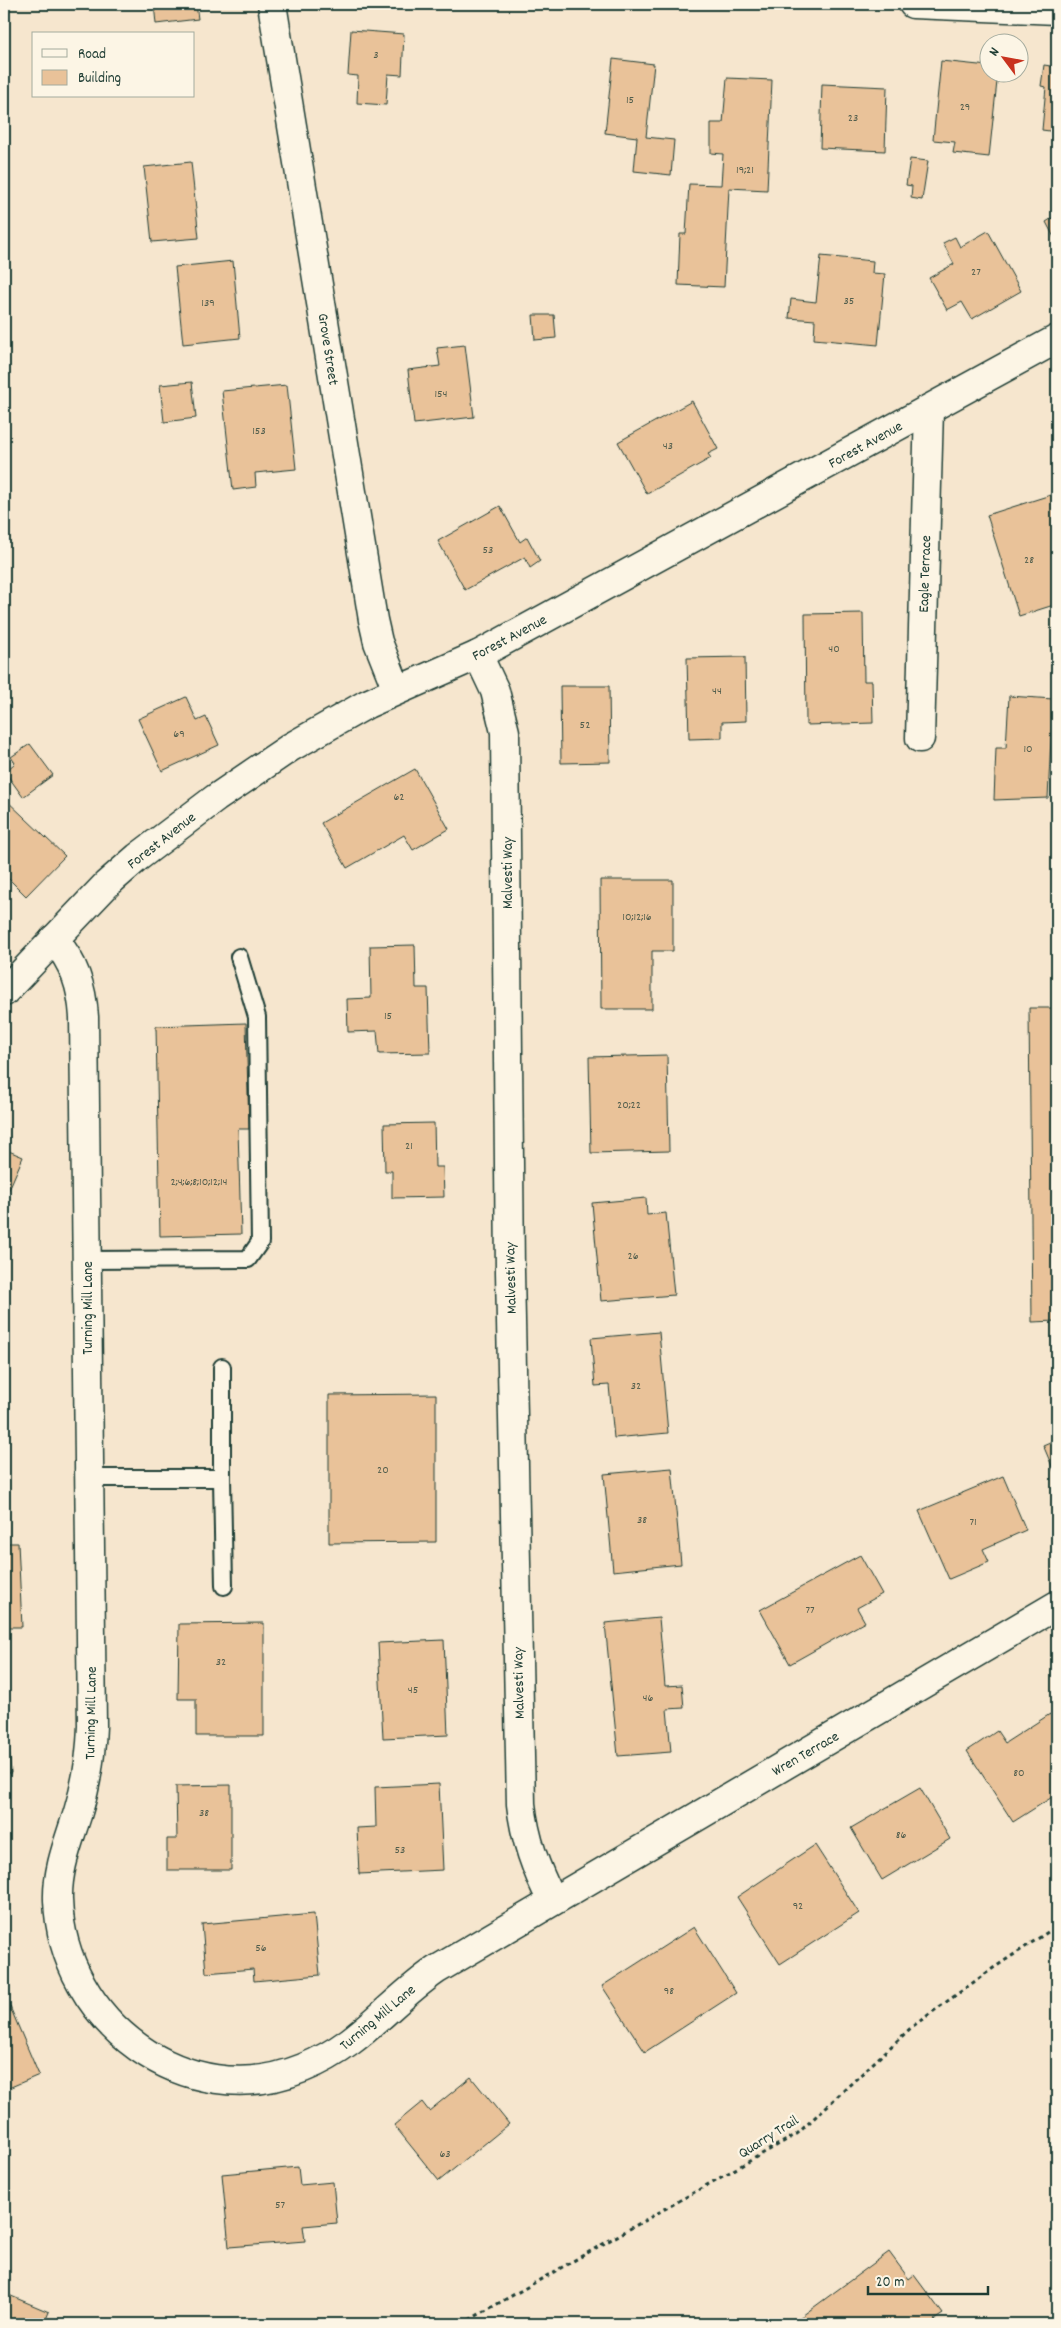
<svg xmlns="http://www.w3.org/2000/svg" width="1061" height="2328" font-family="Dekko,sans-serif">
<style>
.building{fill:#e9c299;stroke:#1f3d34}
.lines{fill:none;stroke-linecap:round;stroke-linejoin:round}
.lane-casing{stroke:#1f3d34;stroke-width:20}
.street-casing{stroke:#1f3d34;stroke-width:31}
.path{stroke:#1f3d34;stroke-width:3;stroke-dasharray:4 4;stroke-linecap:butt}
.lane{stroke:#fcf5e5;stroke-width:16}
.street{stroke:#fcf5e5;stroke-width:28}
.labels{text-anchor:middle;stroke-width:4.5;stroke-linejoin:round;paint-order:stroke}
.number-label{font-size:12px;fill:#525e4d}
.street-label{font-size:15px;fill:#1f3d34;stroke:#fcf5e5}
</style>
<rect width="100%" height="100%" fill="#f6e6ce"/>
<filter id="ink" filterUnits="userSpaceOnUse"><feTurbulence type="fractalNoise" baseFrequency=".02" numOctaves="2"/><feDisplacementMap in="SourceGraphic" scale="10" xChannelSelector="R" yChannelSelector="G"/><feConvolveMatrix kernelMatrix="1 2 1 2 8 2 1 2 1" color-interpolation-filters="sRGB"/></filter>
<g filter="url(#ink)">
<!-- building -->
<g class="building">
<path d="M 154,4 L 196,4 L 198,19 L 156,24 Z"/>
<path d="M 351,30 L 404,34 L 402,75 L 388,74 L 386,105 L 357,103 L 358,76 L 348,75 Z"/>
<path d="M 613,59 L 654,64 L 646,137 L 674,140 L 671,175 L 634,171 L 637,137 L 605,133 Z"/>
<path d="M 941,61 L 988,66 L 988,72 L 998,72 L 989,157 L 953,153 L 955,142 L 933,140 Z"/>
<path d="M 1044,65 L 1057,67 L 1057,132 L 1042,130 L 1046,87 L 1041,86 Z"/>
<path d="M 727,78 L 772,80 L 767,190 L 729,188 L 724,287 L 678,285 L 680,234 L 686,234 L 689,184 L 721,185 L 723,154 L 711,153 L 711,123 L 723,123 Z"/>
<path d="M 822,84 L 887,87 L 885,151 L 820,148 Z"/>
<path d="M 910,159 L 928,161 L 922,200 L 911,198 L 912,186 L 906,185 Z"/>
<path d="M 191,162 L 199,238 L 152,242 L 144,167 Z"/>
<path d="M 1057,215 L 1057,243 L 1046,222 Z"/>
<path d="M 988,231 L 1021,291 L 972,319 L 962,302 L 947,310 L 929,278 L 954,264 L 943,243 L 955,237 L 960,247 Z"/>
<path d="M 821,256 L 873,261 L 872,273 L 885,274 L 878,345 L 814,339 L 815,320 L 789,318 L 791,299 L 816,302 Z"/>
<path d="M 233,261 L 240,338 L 183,344 L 175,267 Z"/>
<path d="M 533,315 L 554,315 L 556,338 L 535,340 Z"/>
<path d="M 465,345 L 474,417 L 414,424 L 408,370 L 440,366 L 437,348 Z"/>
<path d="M 192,382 L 196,418 L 164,422 L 160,385 Z"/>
<path d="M 287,385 L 296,469 L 255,473 L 256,487 L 233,490 L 222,391 Z"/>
<path d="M 692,401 L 718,449 L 708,454 L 711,458 L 647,494 L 618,442 Z"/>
<path d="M 1057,493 L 1057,604 L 1019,616 L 987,515 Z"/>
<path d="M 500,506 L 520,542 L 527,537 L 540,561 L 530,568 L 525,557 L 465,590 L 438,541 Z"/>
<path d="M 863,613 L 864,681 L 872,681 L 873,723 L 806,725 L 805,614 Z"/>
<path d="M 745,657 L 746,721 L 722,722 L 722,738 L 689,739 L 687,658 Z"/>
<path d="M 560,686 L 609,686 L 610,762 L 561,763 Z"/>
<path d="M 1009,696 L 1053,699 L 1048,798 L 994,800 L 996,748 L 1006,748 Z"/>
<path d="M 186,697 L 197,721 L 206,717 L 219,745 L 162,771 L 138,719 Z"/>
<path d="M 30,744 L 53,775 L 23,797 L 5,772 L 15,763 L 11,757 Z"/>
<path d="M 415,769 L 449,829 L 413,850 L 404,835 L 347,868 L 321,823 Z"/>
<path d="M 4,798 L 65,856 L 26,896 L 4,874 Z"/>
<path d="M 600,880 L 673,880 L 673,951 L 652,951 L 652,1009 L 601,1009 Z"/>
<path d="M 415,945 L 416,988 L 428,988 L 430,1053 L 379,1054 L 377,1031 L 348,1032 L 347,999 L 371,998 L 370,946 Z"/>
<path d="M 1029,1008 L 1057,1008 L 1057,1321 L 1032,1322 Z"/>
<path d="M 246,1023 L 249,1129 L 238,1129 L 241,1234 L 160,1236 L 156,1026 Z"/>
<path d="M 667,1055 L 669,1151 L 591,1153 L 589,1057 Z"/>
<path d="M 434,1123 L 435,1167 L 443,1167 L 444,1197 L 392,1198 L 392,1171 L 385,1171 L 384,1124 Z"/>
<path d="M 4,1149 L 23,1157 L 4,1201 Z"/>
<path d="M 646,1198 L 647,1215 L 666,1213 L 674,1295 L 601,1301 L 592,1203 Z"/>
<path d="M 659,1332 L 668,1433 L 614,1438 L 609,1385 L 595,1386 L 591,1338 Z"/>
<path d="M 436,1394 L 436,1542 L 329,1543 L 329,1395 Z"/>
<path d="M 1057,1439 L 1057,1478 L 1043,1445 Z"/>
<path d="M 672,1468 L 681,1564 L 613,1571 L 604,1474 Z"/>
<path d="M 1003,1476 L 1026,1530 L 983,1549 L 989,1562 L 949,1579 L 919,1511 Z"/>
<path d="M 4,1543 L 18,1543 L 22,1627 L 4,1627 Z"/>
<path d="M 860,1555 L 882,1594 L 857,1608 L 865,1622 L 790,1664 L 760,1610 Z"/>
<path d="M 659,1618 L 665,1686 L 682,1685 L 684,1708 L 667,1709 L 671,1752 L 618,1756 L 605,1623 Z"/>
<path d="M 264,1623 L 264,1736 L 196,1736 L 196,1699 L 178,1699 L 179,1624 Z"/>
<path d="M 444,1640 L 448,1735 L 383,1738 L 378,1643 Z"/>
<path d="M 4,1679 L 11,1773 L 4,1773 Z"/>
<path d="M 1050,1714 L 1057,1724 L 1057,1794 L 1013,1822 L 967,1751 L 997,1731 L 1005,1743 Z"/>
<path d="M 439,1784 L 443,1870 L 359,1874 L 357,1828 L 376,1827 L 375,1787 Z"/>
<path d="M 231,1785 L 231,1870 L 167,1870 L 167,1839 L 177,1839 L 176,1786 Z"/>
<path d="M 920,1788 L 950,1839 L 882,1880 L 851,1828 Z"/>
<path d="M 815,1845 L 859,1913 L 780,1964 L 737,1897 Z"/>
<path d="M 314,1914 L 320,1975 L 254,1981 L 253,1969 L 206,1973 L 202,1924 Z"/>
<path d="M 694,1927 L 736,1993 L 645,2052 L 602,1986 Z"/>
<path d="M 5,1995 L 39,2075 L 4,2090 L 4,1996 Z"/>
<path d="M 471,2077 L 509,2124 L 439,2181 L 394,2125 L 422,2102 L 429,2111 Z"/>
<path d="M 298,2167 L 300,2185 L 333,2182 L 337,2223 L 303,2226 L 305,2241 L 229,2247 L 222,2174 Z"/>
<path d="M 889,2252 L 909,2279 L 914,2275 L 943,2314 L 934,2320 L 938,2324 L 791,2324 Z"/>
<path d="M 4,2293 L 49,2312 L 44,2324 L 4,2324 Z"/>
</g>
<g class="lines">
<!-- lane casing -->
<g class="lane-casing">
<g id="lane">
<path d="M 86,1260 L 248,1259 L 260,1242 L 257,1017 L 239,957"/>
<path d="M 88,1478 L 222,1478 L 222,1367"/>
<path d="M 222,1478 L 224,1586"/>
</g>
</g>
<!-- street casing -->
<g class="street-casing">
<g id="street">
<path d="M 272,4 L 373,620 L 378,642 L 397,690"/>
<path d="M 913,4 L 1057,10"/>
<path d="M 478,655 L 495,691 L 505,732 L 510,1272 L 521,1804 C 525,1840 536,1869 552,1901"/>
<path d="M 920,738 L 929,409"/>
<path d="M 54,939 C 74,963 82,986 84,1017 L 92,1726 C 91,1755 87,1783 78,1812 C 69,1841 57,1869 58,1900 C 62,2021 186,2116 303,2068 C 361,2045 388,2003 436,1970 L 1057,1605"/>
<path d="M 4,992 L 107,884 L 138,857 L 216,798 L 291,747 L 367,704 L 478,655 L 1057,339"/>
</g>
</g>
<!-- path -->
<path class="path" d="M 462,2324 L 797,2134 L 913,2026 L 992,1969 L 1057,1926"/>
<!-- lane -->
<use href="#lane" class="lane"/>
<!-- street -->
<use href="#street" class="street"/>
</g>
</g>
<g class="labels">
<!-- number labels -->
<g class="number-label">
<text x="376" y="58">3</text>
<text x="630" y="103">15</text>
<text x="965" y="110">29</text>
<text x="853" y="121">23</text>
<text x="745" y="173">19;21</text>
<text x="976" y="275">27</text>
<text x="849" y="304">35</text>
<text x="208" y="306">139</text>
<text x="441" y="397">154</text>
<text x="259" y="434">153</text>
<text x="668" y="449">43</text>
<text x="488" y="553">53</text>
<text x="1029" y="563">28</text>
<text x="834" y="652">40</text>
<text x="717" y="694">44</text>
<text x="585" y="728">52</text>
<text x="179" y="737">69</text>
<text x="1028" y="752">10</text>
<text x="399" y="800">62</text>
<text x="637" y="920">10;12;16</text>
<text x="388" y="1019">15</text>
<text x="629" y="1108">20;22</text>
<text x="409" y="1149">21</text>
<text x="199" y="1185">2;4;6;8;10;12;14</text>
<text x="633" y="1259">26</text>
<text x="636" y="1389">32</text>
<text x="383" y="1473">20</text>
<text x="642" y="1523">38</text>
<text x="973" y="1525">71</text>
<text x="810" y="1613">77</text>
<text x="221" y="1665">32</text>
<text x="413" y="1693">45</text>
<text x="648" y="1701">46</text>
<text x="1019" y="1776">80</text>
<text x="204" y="1816">38</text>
<text x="901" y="1838">86</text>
<text x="400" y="1853">53</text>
<text x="798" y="1909">92</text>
<text x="261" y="1951">56</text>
<text x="669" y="1994">98</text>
<text x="445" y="2157">63</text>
<text x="280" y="2208">57</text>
</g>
<!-- street labels -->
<g class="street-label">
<text transform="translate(329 349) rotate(81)" y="5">Grove Street</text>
<text transform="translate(865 444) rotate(-29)" y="5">Forest Avenue</text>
<text transform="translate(924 574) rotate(-88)" y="5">Eagle Terrace</text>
<text transform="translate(509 637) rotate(-28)" y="5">Forest Avenue</text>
<text transform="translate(161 840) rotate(-38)" y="5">Forest Avenue</text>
<text transform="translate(507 873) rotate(-90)" y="5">Malvesti Way</text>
<text transform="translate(510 1278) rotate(-91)" y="5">Malvesti Way</text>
<text transform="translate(87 1308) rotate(-90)" y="5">Turning Mill Lane</text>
<text transform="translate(518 1683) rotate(-91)" y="5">Malvesti Way</text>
<text transform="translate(90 1713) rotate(-89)" y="5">Turning Mill Lane</text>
<text transform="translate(805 1753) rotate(-30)" y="5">Wren Terrace</text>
<text transform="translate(377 2017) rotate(-40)" y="5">Turning Mill Lane</text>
<text transform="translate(768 2136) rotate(-32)" y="5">Quarry Trail</text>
</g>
</g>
<!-- margin -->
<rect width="1061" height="2328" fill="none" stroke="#fcf5e5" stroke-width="20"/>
<rect x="10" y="10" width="1041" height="2308" fill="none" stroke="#1f3d34" stroke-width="2" filter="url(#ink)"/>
<!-- legend -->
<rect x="32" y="32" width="162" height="65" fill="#fcf5e5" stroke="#a4ab9e"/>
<rect x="42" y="49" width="25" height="8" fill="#fcf5e5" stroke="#a4ab9e"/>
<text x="78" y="58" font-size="15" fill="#1f3d34">Road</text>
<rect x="42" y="70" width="25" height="15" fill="#e9c299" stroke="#a4ab9e"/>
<text x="78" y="82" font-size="15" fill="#1f3d34">Building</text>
<!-- north arrow -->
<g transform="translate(1004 58) rotate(302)"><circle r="24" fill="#fcf5e5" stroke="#a4ab9e"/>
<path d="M0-4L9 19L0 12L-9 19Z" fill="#c8321e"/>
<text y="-8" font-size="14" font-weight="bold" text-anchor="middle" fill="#1f3d34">N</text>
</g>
<!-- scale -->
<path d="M868 2286v8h120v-8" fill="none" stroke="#1f3d34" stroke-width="2.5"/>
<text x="876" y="2286" font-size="15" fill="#1f3d34" stroke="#fcf5e5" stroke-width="4" paint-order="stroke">20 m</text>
</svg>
